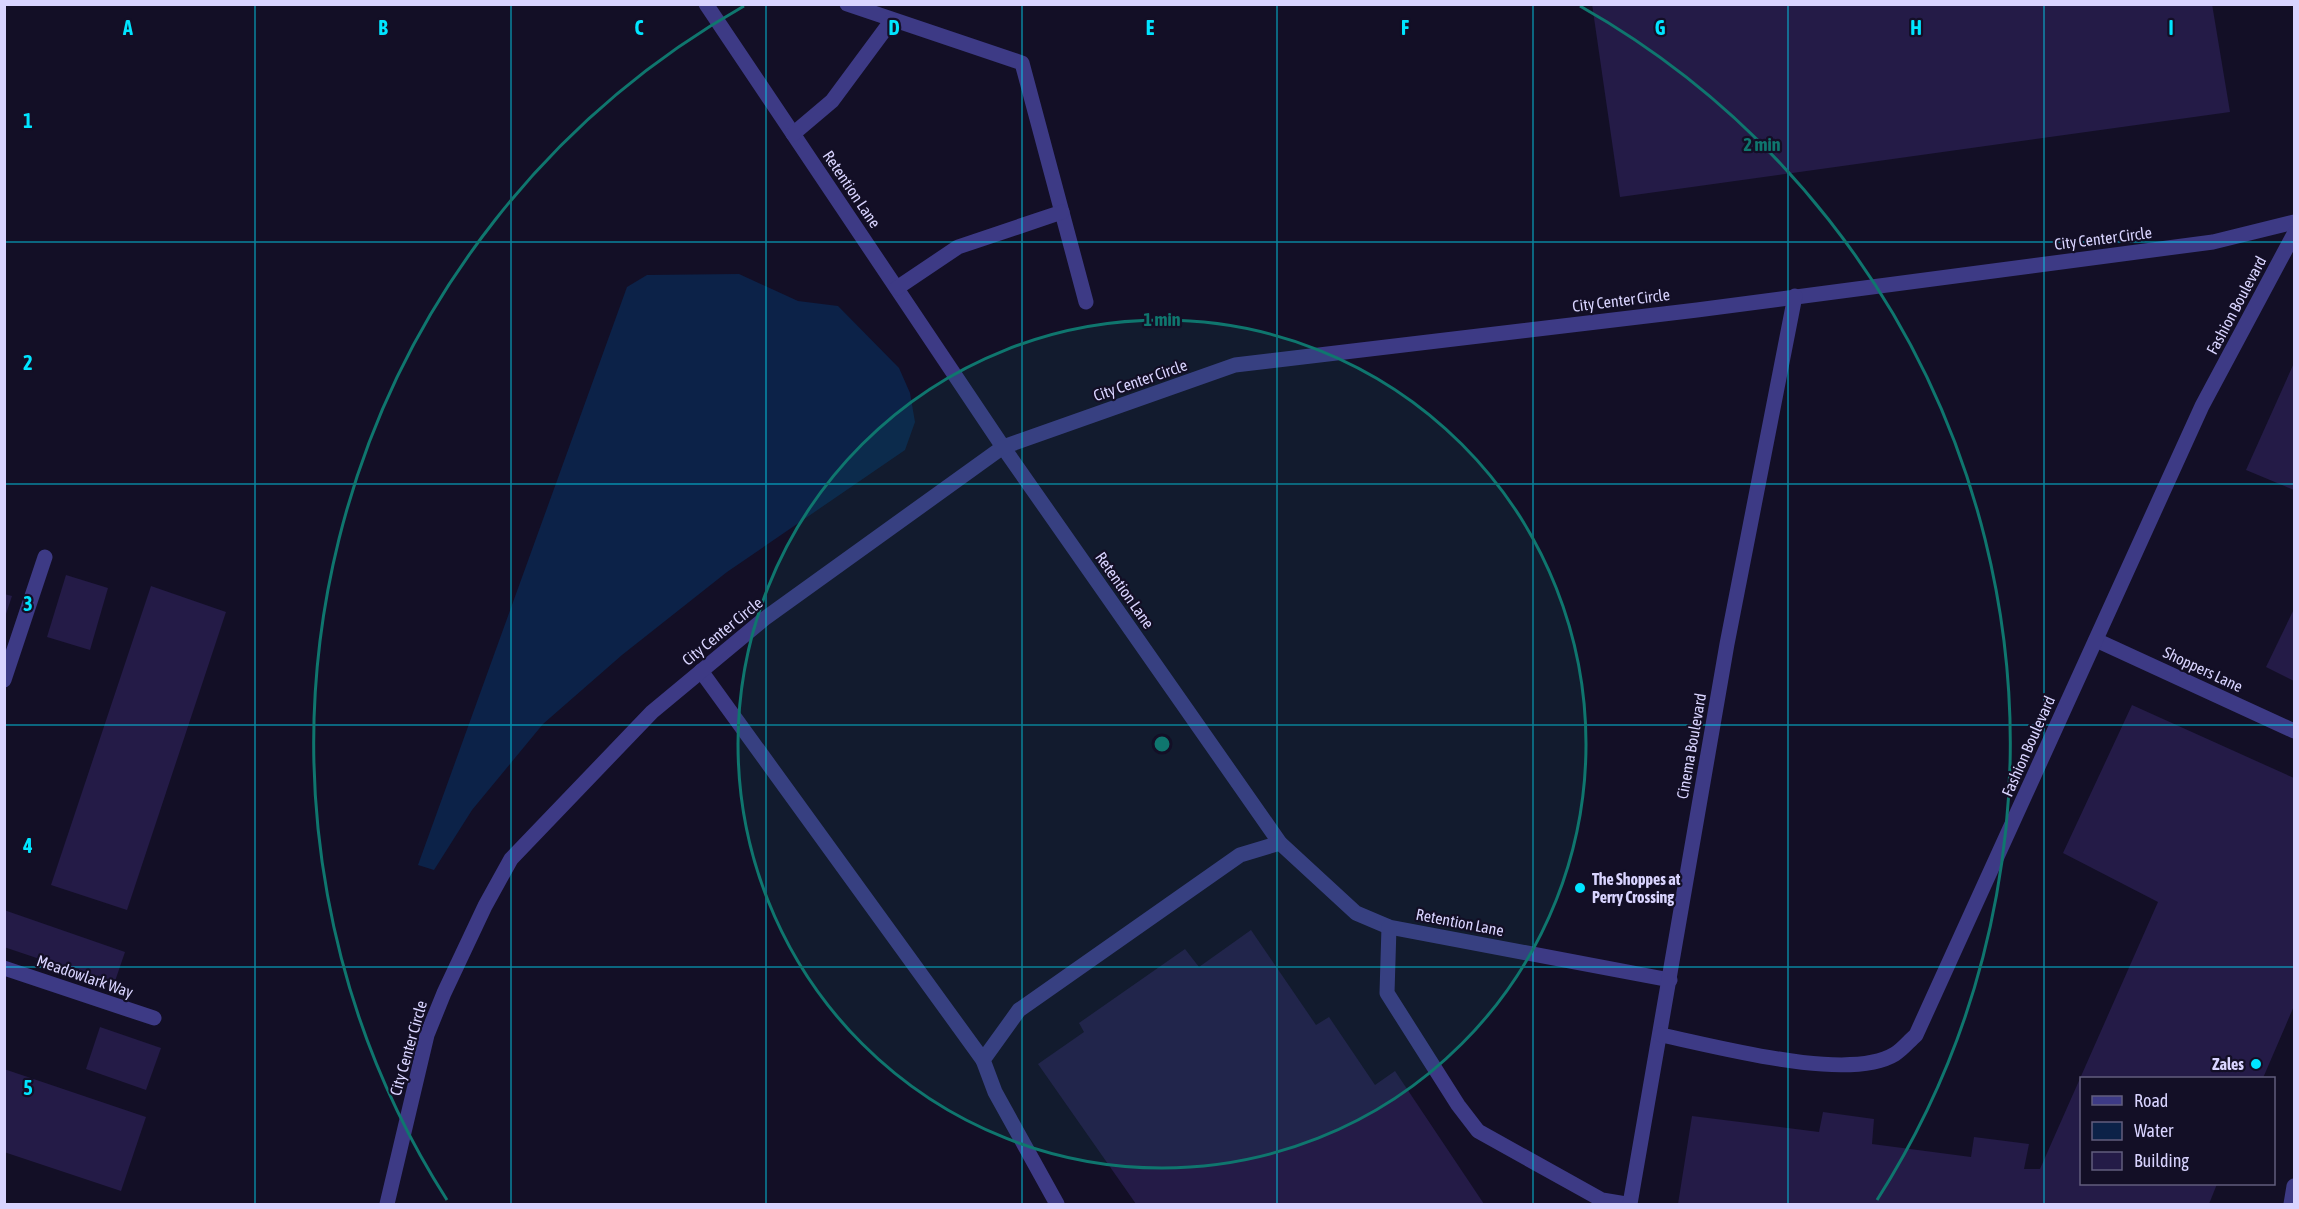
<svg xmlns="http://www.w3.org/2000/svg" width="2299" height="1209" font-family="'Asap Condensed',sans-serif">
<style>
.water{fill:#0c2248}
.building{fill:#241b47}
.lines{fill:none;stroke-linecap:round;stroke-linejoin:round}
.lane{stroke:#3d3a85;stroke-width:15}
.street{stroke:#3d3a85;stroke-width:15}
.grid{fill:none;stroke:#00e5ff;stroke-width:1.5;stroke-opacity:0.55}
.ring{fill:none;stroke:#0f766e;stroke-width:3}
.poi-dot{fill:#00e5ff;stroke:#130f26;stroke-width:2}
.labels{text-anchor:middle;stroke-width:4.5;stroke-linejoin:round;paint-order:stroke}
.street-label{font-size:16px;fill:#d9d4ff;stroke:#130f26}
.poi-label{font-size:16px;font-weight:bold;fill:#d9d4ff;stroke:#130f26;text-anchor:start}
.grid-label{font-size:20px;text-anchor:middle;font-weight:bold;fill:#00e5ff;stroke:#130f26;stroke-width:4.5;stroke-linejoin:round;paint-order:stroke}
.centre{fill:#0f766e;stroke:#130f26;stroke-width:3}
.ring-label{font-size:18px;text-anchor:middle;font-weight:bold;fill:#0f766e;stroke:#130f26;stroke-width:4.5;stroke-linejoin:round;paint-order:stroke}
</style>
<rect width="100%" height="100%" fill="#130f26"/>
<!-- water -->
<path class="water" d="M 739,274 L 798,301 L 838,306 L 899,368 L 910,393 L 915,422 L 905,450 L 727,572 L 622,655 L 543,724 L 472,810 L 434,870 L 418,865 L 627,287 L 647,275 Z"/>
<!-- building -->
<g class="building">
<path d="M 1592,4 L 2212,4 L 2230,112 L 1620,197 Z"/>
<path d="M 2294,363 L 2294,490 L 2246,470 Z"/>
<path d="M 66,575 L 108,588 L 90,650 L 47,637 Z"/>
<path d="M 151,586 L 226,612 L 127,910 L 51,885 Z"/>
<path d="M 4,594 L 12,596 L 5,617 L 4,617 Z"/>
<path d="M 2294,609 L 2294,681 L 2266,667 Z"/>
<path d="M 2132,705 L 2294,778 L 2294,1006 L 2263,1078 L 2082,1078 L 2082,1184 L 2217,1184 L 2209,1204 L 1678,1204 L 1692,1116 L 1819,1132 L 1823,1112 L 1874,1119 L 1872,1144 L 1971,1157 L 1974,1137 L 2029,1144 L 2024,1169 L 2040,1169 L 2158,902 L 2063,853 Z"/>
<path d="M 4,910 L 125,952 L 114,984 L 4,947 Z"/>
<path d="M 1251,930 L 1316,1025 L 1329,1017 L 1375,1085 L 1395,1071 L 1484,1204 L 1136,1204 L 1038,1064 L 1084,1032 L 1079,1023 L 1185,949 L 1199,967 Z"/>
<path d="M 100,1027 L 161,1048 L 146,1090 L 86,1069 Z"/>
<path d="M 4,1069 L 146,1117 L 121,1191 L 4,1152 Z"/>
</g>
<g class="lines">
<!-- lane -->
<g class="lane">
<path d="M 706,4 L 1003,447 L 1280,843 L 1356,913 L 1389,927 L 1670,980"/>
<path d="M 847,4 L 1022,63 L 1086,302"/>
<path d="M 793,134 L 832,101 L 892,20"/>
<path d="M 897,288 L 958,247 L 1062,212"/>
<path d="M 2096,640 L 2294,731"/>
<path d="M 701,671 L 983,1060"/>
<path d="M 1389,927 L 1387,993 L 1458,1105 L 1478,1131 L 1602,1200 L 1626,1204"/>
<path d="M 387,1204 L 427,1035 L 444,993 L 485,906 L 511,859 L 652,712 L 764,619 L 1003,447 L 1235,365 L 1697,310 L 2213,242 L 2294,222"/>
<path d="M 1057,1204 L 995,1092 L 983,1060 L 1019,1010 L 1240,855 L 1280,843"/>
<path d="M 1630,1204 L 1727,644 L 1795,296"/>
<path d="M 2291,1204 L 2294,1186"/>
</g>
<!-- street -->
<g class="street">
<path d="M 4,680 L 45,557"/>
<path d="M 4,968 L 154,1018"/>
<path d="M 1661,1035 C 1716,1046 1848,1083 1895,1054 C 1903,1049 1909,1041 1916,1035 L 2202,406 L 2294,234"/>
</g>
</g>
<!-- grid -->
<path class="grid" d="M 255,4 L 255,1204M 511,4 L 511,1204M 766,4 L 766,1204M 1022,4 L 1022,1204M 1277,4 L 1277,1204M 1533,4 L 1533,1204M 1788,4 L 1788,1204M 2044,4 L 2044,1204M 4,242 L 2294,242M 4,484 L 2294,484M 4,725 L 2294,725M 4,967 L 2294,967"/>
<!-- distance rings -->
<circle cx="1162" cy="744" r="424" fill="#0f766e" fill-opacity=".12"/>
<g class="ring">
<circle cx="1162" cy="744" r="424"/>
<path d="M447 1200A848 848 0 0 1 744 6M1580 6A848 848 0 0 1 1877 1200"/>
</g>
<!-- markers -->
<g class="poi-dot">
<circle cx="1580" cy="888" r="6"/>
<circle cx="2256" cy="1064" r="6"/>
</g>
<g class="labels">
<!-- street labels -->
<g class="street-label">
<text transform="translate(852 189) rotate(56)" y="6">Retention Lane</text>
<text transform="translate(2103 238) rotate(-7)" y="6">City Center Circle</text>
<text transform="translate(1621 300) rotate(-7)" y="6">City Center Circle</text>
<text transform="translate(2236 305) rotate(-62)" y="6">Fashion Boulevard</text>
<text transform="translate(1140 380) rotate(-19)" y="6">City Center Circle</text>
<text transform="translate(1125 590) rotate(55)" y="6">Retention Lane</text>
<text transform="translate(722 631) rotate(-39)" y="6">City Center Circle</text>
<text transform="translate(2203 669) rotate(25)" y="6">Shoppers Lane</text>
<text transform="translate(1691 746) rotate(-80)" y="6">Cinema Boulevard</text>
<text transform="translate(2028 746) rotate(-66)" y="6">Fashion Boulevard</text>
<text transform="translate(1460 922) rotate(11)" y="6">Retention Lane</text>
<text transform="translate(85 976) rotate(19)" y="6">Meadowlark Way</text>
<text transform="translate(408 1048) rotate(-74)" y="6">City Center Circle</text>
</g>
<!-- poi labels -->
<g class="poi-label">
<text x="1592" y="885">The Shoppes at<tspan x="1592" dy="18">Perry Crossing</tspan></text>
<text x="2244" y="1070" text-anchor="end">Zales</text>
</g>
</g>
<g class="grid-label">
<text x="128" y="35">A</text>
<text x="383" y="35">B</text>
<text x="639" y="35">C</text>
<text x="894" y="35">D</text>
<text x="1150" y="35">E</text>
<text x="1405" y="35">F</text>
<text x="1660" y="35">G</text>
<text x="1916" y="35">H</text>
<text x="2171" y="35">I</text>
<text x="28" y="128">1</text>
<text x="28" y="370">2</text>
<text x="28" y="611">3</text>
<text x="28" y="853">4</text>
<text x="28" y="1095">5</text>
</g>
<circle cx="1162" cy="744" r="9" class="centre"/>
<g class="ring-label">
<text x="1762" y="151">2 min</text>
<text x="1162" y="326">1 min</text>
</g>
<!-- border -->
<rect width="2299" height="1209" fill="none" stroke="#d9d4ff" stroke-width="12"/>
<!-- legend -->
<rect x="2080" y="1077" width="195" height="108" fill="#130f26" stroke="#625e7d" stroke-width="1.5"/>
<rect x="2092" y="1096" width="30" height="9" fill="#3d3a85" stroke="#625e7d" stroke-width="1.5"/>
<text x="2134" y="1107" font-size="18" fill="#d9d4ff">Road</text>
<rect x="2092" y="1122" width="30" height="18" fill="#0c2248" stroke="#625e7d" stroke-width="1.5"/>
<text x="2134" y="1137" font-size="18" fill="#d9d4ff">Water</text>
<rect x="2092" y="1152" width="30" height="18" fill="#241b47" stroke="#625e7d" stroke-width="1.5"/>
<text x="2134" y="1167" font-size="18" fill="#d9d4ff">Building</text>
</svg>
